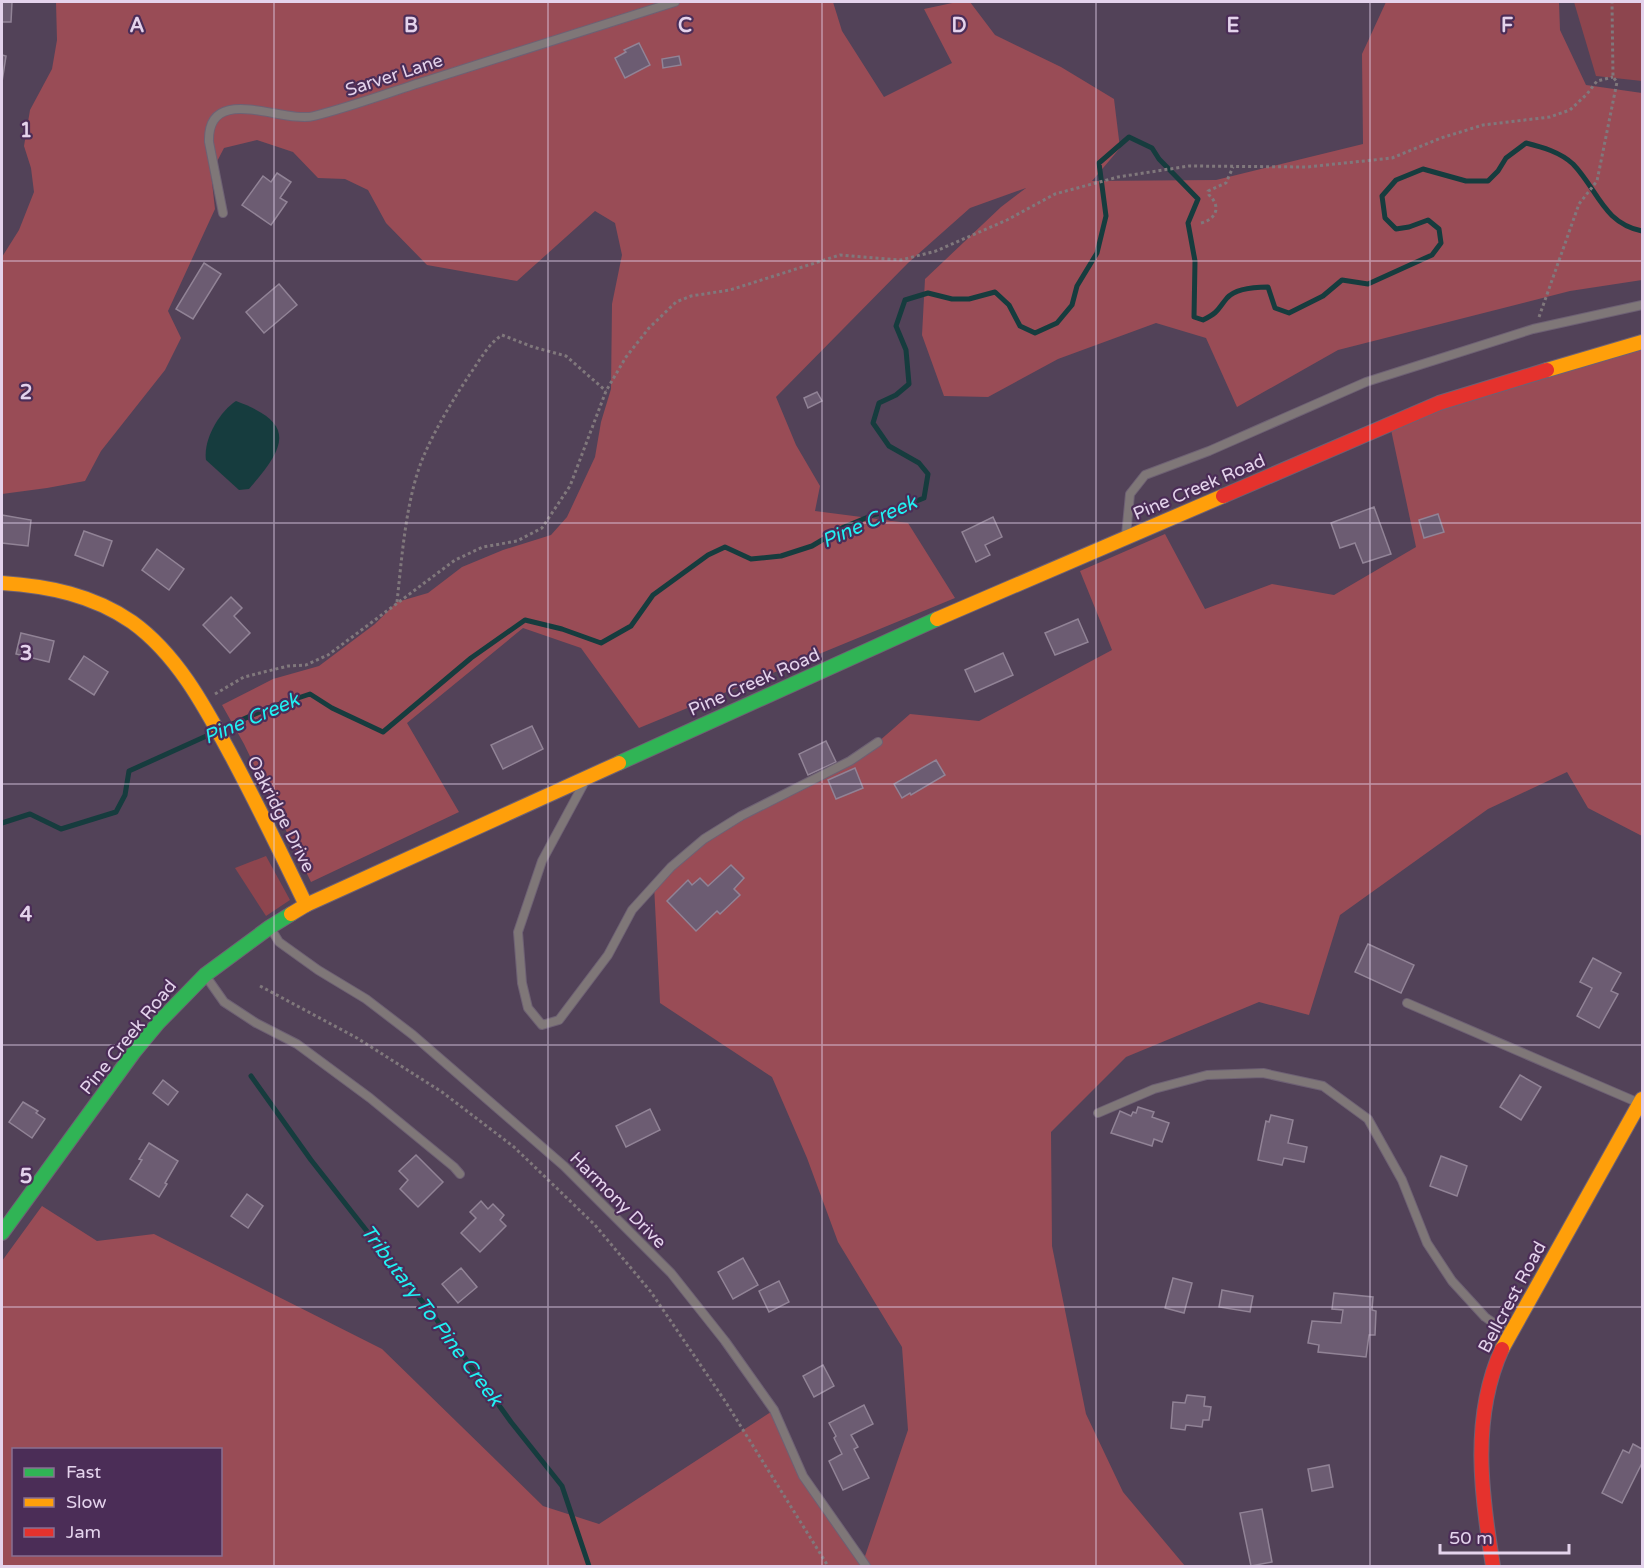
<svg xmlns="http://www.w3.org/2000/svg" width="1644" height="1568" font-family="'Varela Round',sans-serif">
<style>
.green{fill:#8d454e}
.forest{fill:#994c56;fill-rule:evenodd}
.water{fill:#163c3e}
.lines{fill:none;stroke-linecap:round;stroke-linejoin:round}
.stream{stroke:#163c3e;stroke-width:5}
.building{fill:#6c5c72;stroke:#918396;stroke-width:1.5}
.lane-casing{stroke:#6e6174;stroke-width:10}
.fast-casing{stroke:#6e6174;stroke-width:16}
.slow-casing{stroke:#6e6174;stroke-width:16}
.jam-casing{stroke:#6e6174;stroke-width:16}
.path{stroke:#80787c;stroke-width:3;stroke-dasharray:3 3;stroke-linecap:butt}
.lane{stroke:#7f7778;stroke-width:8}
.fast{stroke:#30b455;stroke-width:14}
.slow{stroke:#ff9f0a;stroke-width:14}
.jam{stroke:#e5322d;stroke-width:14}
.grid{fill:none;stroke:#e4d3ec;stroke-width:1.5;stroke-opacity:0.55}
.labels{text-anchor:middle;stroke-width:4.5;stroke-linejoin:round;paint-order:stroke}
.street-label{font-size:18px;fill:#e4d3ec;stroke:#4b2d57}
.water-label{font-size:20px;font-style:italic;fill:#21f1f3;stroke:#4b2d57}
.grid-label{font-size:20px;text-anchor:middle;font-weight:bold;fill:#e4d3ec;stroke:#4b2d57;stroke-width:4.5;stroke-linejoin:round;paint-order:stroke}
</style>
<rect width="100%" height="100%" fill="#524258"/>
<!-- green -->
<g class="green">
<path d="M 1574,2 L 1642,2 L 1642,81 L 1596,76 Z"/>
<path d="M 266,856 L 290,900 L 266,916 L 235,868 Z"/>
</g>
<!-- forest -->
<g class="forest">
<path d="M 56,2 L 833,2 L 842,31 L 884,97 L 952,63 L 924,9 L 957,2 L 970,2 L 995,35 L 1061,67 L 1114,99 L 1120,148 L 1092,181 L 1216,180 L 1363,144 L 1362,54 L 1386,2 L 1559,2 L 1560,30 L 1586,85 L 1642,93 L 1642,280 L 1570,291 L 1338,350 L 1237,407 L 1206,338 L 1156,323 L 1058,359 L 988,397 L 944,396 L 922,335 L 925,279 L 1001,207 L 1026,188 L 970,208 L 908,263 L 776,397 L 796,445 L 820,486 L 815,511 L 908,523 L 955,598 L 639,728 L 581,648 L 523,628 L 407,723 L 459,812 L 311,882 L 244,744 L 222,705 L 273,679 L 319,666 L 375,624 L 397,602 L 428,593 L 462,567 L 503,550 L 551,535 L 567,517 L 595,457 L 601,422 L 611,389 L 612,304 L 622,255 L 615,223 L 595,211 L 517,281 L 427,265 L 386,223 L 368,190 L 345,179 L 318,178 L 293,152 L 257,140 L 224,148 L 211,173 L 215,209 L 168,311 L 181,338 L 165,370 L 101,451 L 85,481 L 47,488 L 2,494 L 2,257 L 19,230 L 34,192 L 31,168 L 24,146 L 30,110 L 52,69 L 57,40 Z"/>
<path d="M 1642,342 L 1642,836 L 1588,808 L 1567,772 L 1488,809 L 1340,915 L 1309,1015 L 1259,1002 L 1126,1057 L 1051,1132 L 1052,1246 L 1086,1414 L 1123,1492 L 1185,1566 L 2,1566 L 2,1261 L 42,1206 L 97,1241 L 154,1234 L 382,1349 L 543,1506 L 599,1524 L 774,1410 L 803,1476 L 863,1562 L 908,1430 L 902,1347 L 838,1242 L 807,1158 L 772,1077 L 660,1003 L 654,885 L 704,839 L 878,742 L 910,714 L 979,721 L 1112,650 L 1080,571 L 1165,534 L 1205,609 L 1272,584 L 1334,595 L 1416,547 L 1390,425 ZM 14,1450 L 220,1450 L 220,1554 L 14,1554 Z"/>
</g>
<!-- water -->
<path class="water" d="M 236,401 C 298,424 285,447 249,489 L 239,490 L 206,460 C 203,440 219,412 236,401 Z"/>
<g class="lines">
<!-- stream -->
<g class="stream">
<path d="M 221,729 L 271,707 L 310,694 L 332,708 L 383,732 L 471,658 L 525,620 L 562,629 L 601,643 L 631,626 L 653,595 L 708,555 L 725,547 L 751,559 L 781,556 L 812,546 L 844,527 L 873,515 L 899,508 L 924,498 L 928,474 L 919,463 L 889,446 L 873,423 L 879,403 L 896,395 L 909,384 L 906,350 L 896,326 L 905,300 L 928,293 L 952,299 L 969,299 L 995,292 L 1009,305 L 1020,326 L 1035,333 L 1057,323 L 1072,305 L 1077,286 L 1097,253 L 1106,216 L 1099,163 L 1129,137 L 1152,148 L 1159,159 L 1198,199 L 1188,223 L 1195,261 L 1194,317 L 1203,320 C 1219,312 1217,310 1227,298 C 1236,288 1255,287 1268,287 L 1275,308 L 1289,313 L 1323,296 L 1342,280 L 1368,284 L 1432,255 L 1441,243 L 1439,229 L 1428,220 L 1409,227 L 1396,229 L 1385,218 L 1382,196 L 1396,180 L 1423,169 L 1466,181 L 1488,181 L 1498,171 L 1506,158 L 1526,143 C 1542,147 1560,152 1573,164 C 1598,190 1603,223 1642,231"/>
<path d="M 2,823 L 30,814 L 61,829 L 116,812 L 125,795 L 129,771 L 213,733"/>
<path d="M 251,1076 L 311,1160 L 447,1333 L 511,1422 L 562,1486 L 589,1566"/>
</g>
</g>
<!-- building -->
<g class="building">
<path d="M 2,2 L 12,2 L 11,22 L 2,22 Z"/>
<path d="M 639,43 L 650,65 L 625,78 L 615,58 L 626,52 L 624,50 Z"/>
<path d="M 2,55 L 6,56 L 2,82 Z"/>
<path d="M 679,56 L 681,65 L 663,68 L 662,59 Z"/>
<path d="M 277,173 L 291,182 L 280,198 L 287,202 L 271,225 L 242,205 L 263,176 L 271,182 Z"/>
<path d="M 204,263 L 221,274 L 193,319 L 176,309 Z"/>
<path d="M 279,284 L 297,305 L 264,333 L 246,312 Z"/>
<path d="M 817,392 L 822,401 L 808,408 L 804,398 Z"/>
<path d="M 1374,507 L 1391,554 L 1363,563 L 1355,543 L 1340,548 L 1331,523 Z"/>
<path d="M 1438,514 L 1444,532 L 1424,538 L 1419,520 Z"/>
<path d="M 2,515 L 31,520 L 28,546 L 2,543 Z"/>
<path d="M 993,517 L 1002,537 L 985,545 L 990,555 L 976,562 L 962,532 Z"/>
<path d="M 84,531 L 112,541 L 103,566 L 75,555 Z"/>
<path d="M 157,549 L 184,569 L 169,590 L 142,570 Z"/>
<path d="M 231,597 L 242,608 L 234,616 L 250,633 L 230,653 L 203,625 Z"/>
<path d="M 1078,619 L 1088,642 L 1055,655 L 1045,633 Z"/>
<path d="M 21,633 L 54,641 L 49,662 L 16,654 Z"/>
<path d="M 1003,653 L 1013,675 L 975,692 L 965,670 Z"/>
<path d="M 84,656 L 108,672 L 94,695 L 69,679 Z"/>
<path d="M 532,726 L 543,749 L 503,769 L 491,745 Z"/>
<path d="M 826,741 L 836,762 L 808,775 L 799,754 Z"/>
<path d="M 936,760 L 945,775 L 911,795 L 910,793 L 902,798 L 894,784 Z"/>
<path d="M 855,768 L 863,788 L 836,799 L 828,780 Z"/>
<path d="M 731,865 L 744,878 L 734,889 L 740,895 L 720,914 L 717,911 L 696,931 L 667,901 L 688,880 L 692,885 L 700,878 L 708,886 Z"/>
<path d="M 1368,944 L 1414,965 L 1401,993 L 1355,972 Z"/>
<path d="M 1593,958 L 1621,973 L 1611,991 L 1618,994 L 1599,1028 L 1577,1016 L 1592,988 L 1580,982 Z"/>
<path d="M 1520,1075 L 1541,1087 L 1521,1120 L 1500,1107 Z"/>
<path d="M 163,1080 L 178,1092 L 168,1105 L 153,1093 Z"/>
<path d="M 23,1102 L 38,1111 L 36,1113 L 45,1119 L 32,1138 L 9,1122 Z"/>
<path d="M 1138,1107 L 1154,1112 L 1152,1117 L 1169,1123 L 1162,1142 L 1154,1139 L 1152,1146 L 1111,1133 L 1120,1111 L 1131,1116 L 1133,1112 L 1136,1113 Z"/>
<path d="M 650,1109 L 660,1130 L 626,1147 L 616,1126 Z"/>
<path d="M 1271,1115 L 1293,1120 L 1288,1143 L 1307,1147 L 1304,1162 L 1284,1158 L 1282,1165 L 1258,1160 L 1266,1121 L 1269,1122 Z"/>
<path d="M 149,1143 L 178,1161 L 165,1183 L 167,1184 L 159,1197 L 130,1179 L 142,1160 L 139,1159 Z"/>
<path d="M 416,1155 L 443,1182 L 418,1207 L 400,1189 L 408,1180 L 399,1171 Z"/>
<path d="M 1441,1156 L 1467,1166 L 1457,1196 L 1430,1186 Z"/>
<path d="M 247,1194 L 263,1206 L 248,1228 L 231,1216 Z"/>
<path d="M 481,1201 L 488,1209 L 493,1204 L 504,1215 L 500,1220 L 506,1226 L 480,1252 L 461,1233 L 476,1218 L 470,1212 Z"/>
<path d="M 743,1258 L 758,1285 L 733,1299 L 718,1272 Z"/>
<path d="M 461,1268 L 477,1287 L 458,1303 L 442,1284 Z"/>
<path d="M 1173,1278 L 1192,1283 L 1184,1313 L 1165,1308 Z"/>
<path d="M 779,1281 L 789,1302 L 769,1312 L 759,1291 Z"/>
<path d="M 1222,1290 L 1253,1296 L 1250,1312 L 1219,1307 Z"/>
<path d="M 1334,1293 L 1373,1297 L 1372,1310 L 1376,1311 L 1375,1335 L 1369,1335 L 1366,1357 L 1318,1352 L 1319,1345 L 1308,1343 L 1312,1321 L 1341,1323 L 1343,1310 L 1332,1309 Z"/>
<path d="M 823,1365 L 834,1386 L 814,1397 L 803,1376 Z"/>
<path d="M 1187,1395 L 1205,1397 L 1204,1406 L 1211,1407 L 1209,1420 L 1203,1420 L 1202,1427 L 1186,1425 L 1185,1430 L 1171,1428 L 1173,1402 L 1185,1403 Z"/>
<path d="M 864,1405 L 873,1424 L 851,1435 L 858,1447 L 854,1449 L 869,1478 L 843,1490 L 829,1461 L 842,1454 L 834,1438 L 836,1436 L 829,1423 Z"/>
<path d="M 1633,1444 L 1642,1449 L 1642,1463 L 1622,1503 L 1602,1493 L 1623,1450 L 1629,1453 Z"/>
<path d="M 1329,1465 L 1333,1487 L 1312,1491 L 1308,1469 Z"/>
<path d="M 1262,1509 L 1272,1562 L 1251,1566 L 1240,1513 Z"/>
</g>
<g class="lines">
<!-- lane casing -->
<g class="lane-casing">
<g id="lane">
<path d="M 223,213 L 209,142 C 207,82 283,124 314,116 C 354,106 393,91 432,79 C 513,53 594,27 675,2"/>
<path d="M 1126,535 L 1130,494 L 1145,475 L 1209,451 L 1366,382 L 1533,329 L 1642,305"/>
<path d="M 583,785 L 542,861 L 518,932 L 522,983 L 528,1008 L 542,1025 L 559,1020 L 608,955 L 632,910 L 671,867 L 704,839 L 741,816 L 850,761 L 878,742"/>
<path d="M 271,929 L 279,942 L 318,970 L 366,999 L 413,1035 L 564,1166 L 671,1273 L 725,1341 L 774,1410 L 803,1476 L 866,1566"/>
<path d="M 205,975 L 224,1002 L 256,1023 L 297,1044 L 370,1098 L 454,1167 L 460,1174"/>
<path d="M 1407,1003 L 1639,1103"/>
<path d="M 1098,1113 L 1154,1089 L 1207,1075 L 1263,1073 L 1323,1086 L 1368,1119 L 1402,1180 L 1427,1243 L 1452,1281 L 1485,1317 L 1508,1333"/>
</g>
</g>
<!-- fast casing -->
<g class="fast-casing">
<g id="fast">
<path d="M 619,763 L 937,619"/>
<path d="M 2,1233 L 134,1052 L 158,1023 L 205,975 L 270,927 L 291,914"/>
</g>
</g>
<!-- slow casing -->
<g class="slow-casing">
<g id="slow">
<path d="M 1547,370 L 1642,342"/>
<path d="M 2,583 C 48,586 93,595 132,622 C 178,655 206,709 232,757 C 258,806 282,855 306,905"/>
<path d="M 937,619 L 1223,496"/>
<path d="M 291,914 L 306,905 L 619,763"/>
<path d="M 1502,1349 L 1642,1099"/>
</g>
</g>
<!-- jam casing -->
<g class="jam-casing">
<g id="jam">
<path d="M 1223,496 L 1439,403 L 1547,370"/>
<path d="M 1493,1566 C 1481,1494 1471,1417 1502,1349"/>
</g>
</g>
<!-- path -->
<g class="path">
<path d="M 1201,223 C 1217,219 1221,206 1209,195 L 1208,191 L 1226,183 L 1233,167"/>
<path d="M 1539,317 L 1579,204 L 1597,181 L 1617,82 L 1613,77 L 1612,2"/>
<path d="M 397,602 C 402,557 406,495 425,453 C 437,426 454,398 470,374 C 480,360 488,344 502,335 L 533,347 L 566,356 L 606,391"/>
<path d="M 215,694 L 244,677 L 288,666 L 306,665 L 328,655 L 455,560 L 483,547 L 517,541 L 542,528 L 570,486 L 606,391 L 626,357 L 649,328 L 676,302 L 691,296 L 730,290 L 840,255 L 901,260 L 936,251 L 1007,220 L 1055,194 L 1118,177 L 1189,166 L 1307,167 L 1392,158 L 1441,138 L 1483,125 L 1550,117 L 1570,110 L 1587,94 L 1597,81 L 1613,77"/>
<path d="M 260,986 L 357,1038 L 442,1092 L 514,1147 L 595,1225 L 651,1292 L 725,1401 L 828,1566"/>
</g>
<!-- lane -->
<use href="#lane" class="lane"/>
<!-- fast -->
<use href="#fast" class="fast"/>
<!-- slow -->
<use href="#slow" class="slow"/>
<!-- jam -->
<use href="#jam" class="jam"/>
</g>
<!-- grid -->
<path class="grid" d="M 274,2 L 274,1566M 548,2 L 548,1566M 822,2 L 822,1566M 1096,2 L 1096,1566M 1370,2 L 1370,1566M 2,261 L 1642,261M 2,523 L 1642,523M 2,784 L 1642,784M 2,1045 L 1642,1045M 2,1307 L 1642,1307"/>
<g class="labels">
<!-- street labels -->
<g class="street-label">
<text transform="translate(394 75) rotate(-18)" y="6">Sarver Lane</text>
<text transform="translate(1199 487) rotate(-23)" y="6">Pine Creek Road</text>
<text transform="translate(754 682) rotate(-24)" y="6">Pine Creek Road</text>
<text transform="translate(281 814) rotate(63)" y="6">Oakridge Drive</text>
<text transform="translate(128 1037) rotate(-51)" y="6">Pine Creek Road</text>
<text transform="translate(618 1200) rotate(45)" y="6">Harmony Drive</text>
<text transform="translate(1512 1297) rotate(-62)" y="6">Bellcrest Road</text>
</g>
<!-- water labels -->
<g class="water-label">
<text transform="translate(869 521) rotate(-24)" y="7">Pine Creek</text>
<text transform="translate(251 718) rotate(-23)" y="7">Pine Creek</text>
<text transform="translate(432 1315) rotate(53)" y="7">Tributary To Pine Creek</text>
</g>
</g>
<g class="grid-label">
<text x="137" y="32">A</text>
<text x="411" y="32">B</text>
<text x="685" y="32">C</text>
<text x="959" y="32">D</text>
<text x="1233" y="32">E</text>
<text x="1507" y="32">F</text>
<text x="26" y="137">1</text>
<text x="26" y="399">2</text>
<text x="26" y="660">3</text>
<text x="26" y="921">4</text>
<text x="26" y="1183">5</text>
</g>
<!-- border -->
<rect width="1644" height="1568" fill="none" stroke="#e4d3ec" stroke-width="6"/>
<!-- legend -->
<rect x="12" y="1448" width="210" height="108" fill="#4b2d57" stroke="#886f93" stroke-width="1.5"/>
<rect x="24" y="1468" width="30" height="9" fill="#30b455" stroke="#886f93" stroke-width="1.5"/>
<text x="66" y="1478" font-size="18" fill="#e4d3ec">Fast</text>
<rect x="24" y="1498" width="30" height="9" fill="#ff9f0a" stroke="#886f93" stroke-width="1.5"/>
<text x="66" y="1508" font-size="18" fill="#e4d3ec">Slow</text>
<rect x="24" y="1528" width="30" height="9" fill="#e5322d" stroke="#886f93" stroke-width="1.5"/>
<text x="66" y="1538" font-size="18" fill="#e4d3ec">Jam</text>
<!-- scale -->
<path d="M1440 1544v9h129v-9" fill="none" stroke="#e4d3ec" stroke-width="3"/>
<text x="1449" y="1544" font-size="18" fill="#e4d3ec" stroke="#4b2d57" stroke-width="4.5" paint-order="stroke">50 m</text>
</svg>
